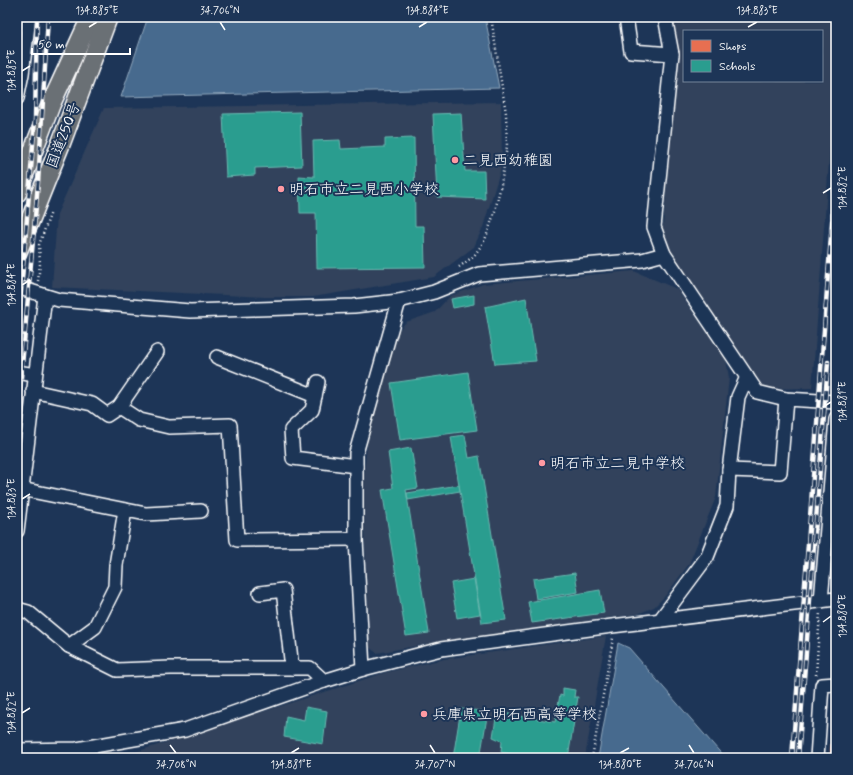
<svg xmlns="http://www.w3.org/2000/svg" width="853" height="775" font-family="Mynerve,'Klee One',sans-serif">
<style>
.built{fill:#30425c;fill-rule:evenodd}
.water{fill:#466b8e;stroke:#90a6bb}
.shops{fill:#e76f51;stroke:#ee9a85}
.schools{fill:#2a9d8f;stroke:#6abab1}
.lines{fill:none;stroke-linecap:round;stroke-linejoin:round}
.minor-casing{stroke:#fff;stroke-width:16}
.highway-casing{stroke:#fff;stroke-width:21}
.path{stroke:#fff;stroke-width:2.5;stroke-dasharray:1 3;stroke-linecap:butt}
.minor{stroke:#1d3557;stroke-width:13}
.highway{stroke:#6b6f75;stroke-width:18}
.rail-casing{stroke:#fff;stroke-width:4.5}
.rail{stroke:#1d3557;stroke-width:3;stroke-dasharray:9;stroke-linecap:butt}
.ticks{fill:none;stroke:#fff;stroke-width:1.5}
.poi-dot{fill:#ff9aa2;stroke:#1d3557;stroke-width:1.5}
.labels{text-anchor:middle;stroke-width:4;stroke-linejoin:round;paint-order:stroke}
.street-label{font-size:15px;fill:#fff;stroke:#1d3557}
.poi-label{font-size:15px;fill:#fff;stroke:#1d3557;text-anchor:start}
.neatline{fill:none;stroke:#fff;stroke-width:1.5}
.ticks-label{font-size:10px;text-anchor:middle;fill:#fff}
</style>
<rect width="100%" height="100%" fill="#1d3557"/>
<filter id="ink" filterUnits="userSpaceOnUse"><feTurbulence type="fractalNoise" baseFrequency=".025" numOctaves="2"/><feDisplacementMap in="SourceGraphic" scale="8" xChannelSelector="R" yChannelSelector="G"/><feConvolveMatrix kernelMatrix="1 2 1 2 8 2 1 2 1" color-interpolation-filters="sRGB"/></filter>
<g filter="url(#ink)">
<!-- built -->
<g class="built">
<path d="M 670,17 L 836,17 L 836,68 L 812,388 L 764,389 L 662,238 L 677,54 ZM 684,31 L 822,31 L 822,81 L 684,81 Z"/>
<path d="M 501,102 L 502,165 L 483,227 L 474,247 L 434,277 L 313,297 L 265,297 L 52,287 L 57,214 L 104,108 Z"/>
<path d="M 634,271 L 677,289 L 726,359 L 729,378 L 716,497 L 689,564 L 666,595 L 654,607 L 638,614 L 433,643 L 377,653 L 370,648 L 362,491 L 368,435 L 398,331 L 406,322 L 435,312 L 450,296 L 483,284 Z"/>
<path d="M 606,636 L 585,758 L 109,758 L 123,756 L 387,672 L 444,659 Z"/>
<path d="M 833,697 L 836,697 L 836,758 L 828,758 Z"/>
</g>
<!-- water -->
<g class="water">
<path d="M 148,17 L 485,17 L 499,88 L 121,97 Z"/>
<path d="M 618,643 L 629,648 L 725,758 L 598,758 Z"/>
</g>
<!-- shops -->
<path class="shops" d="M 833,724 L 836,724 L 836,758 L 830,758 Z"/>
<!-- schools -->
<g class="schools">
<path d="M 300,112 L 302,166 L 255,168 L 255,175 L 226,177 L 223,114 Z"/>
<path d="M 461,113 L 465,171 L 484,171 L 485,199 L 437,197 L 433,114 Z"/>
<path d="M 414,138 L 415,226 L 424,226 L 425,267 L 317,268 L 316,213 L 300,213 L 299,176 L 314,177 L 313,141 L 340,140 L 341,149 L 385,147 L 385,139 Z"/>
<path d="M 474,295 L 474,304 L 453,308 L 451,299 Z"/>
<path d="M 526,298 L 536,361 L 495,364 L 485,307 Z"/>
<path d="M 468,372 L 477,430 L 400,440 L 391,383 Z"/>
<path d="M 465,435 L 469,458 L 479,456 L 506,620 L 482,623 L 451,437 Z"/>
<path d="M 411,448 L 418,488 L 406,490 L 429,633 L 406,636 L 382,490 L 393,488 L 388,452 Z"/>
<path d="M 459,485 L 460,491 L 408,500 L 407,493 Z"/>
<path d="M 575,573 L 578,592 L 536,599 L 533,579 Z"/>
<path d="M 474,579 L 480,614 L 457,618 L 451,583 Z"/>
<path d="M 600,590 L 604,613 L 532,623 L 528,602 Z"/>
<path d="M 563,688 L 575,690 L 574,697 L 578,697 L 568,758 L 529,758 L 501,752 L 502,741 L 493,737 L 497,712 L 555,722 L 560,695 L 563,696 Z"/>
<path d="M 306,707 L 327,711 L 323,744 L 284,737 L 286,716 L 304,720 Z"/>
<path d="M 461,709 L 483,711 L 487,717 L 480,758 L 453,758 Z"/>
</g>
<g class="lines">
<!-- minor casing -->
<g class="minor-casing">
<g id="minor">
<path d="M 626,17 L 631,51 L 672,54"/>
<path d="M 665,17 L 672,54 L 654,227 L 664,254 L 757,392 L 786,399 L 836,402"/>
<path d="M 17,98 L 22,74 L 29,17"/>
<path d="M 17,287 L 59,300 L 190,311 L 354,306 L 399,301 L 434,292 L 479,274 L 642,260 L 664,254"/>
<path d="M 217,357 L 315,396"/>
<path d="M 17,372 L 35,375"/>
<path d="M 318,382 L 312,410 L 291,430 L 293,458 L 356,466"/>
<path d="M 33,391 L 92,404 L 107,415 L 119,407 L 157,352"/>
<path d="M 119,407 L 139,420 L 169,427 L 230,425 L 237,540 L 356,539"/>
<path d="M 729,470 L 780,472 L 786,399"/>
<path d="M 21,489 L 146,514 L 201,511"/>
<path d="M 17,531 L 45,296"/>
<path d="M 260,593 L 283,590 L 292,668"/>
<path d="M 821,601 L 836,419"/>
<path d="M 17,609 L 28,612 L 69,646 L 117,670 L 171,668 L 310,668 L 324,681"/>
<path d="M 660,620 L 707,557 L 727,506 L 729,470 L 738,397 L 747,377"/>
<path d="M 69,646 L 95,627 L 115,587 L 116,565 L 125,510"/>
<path d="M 363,669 L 356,539 L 356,453 L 399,301"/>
<path d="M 17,750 L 77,749 L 185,730 L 324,681 L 363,669 L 441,649 L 612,626 L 836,599"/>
<path d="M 817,758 L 822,685 L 836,684"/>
</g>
</g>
<!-- highway casing -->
<g class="highway-casing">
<g id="highway">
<path d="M 17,193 L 51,104 L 91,17"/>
<path d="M 17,253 L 61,143 L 108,17"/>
</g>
</g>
<!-- path -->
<g class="path">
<path d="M 459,267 L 474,256 L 485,240 L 495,211 L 501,185 L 507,146 L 506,113 L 491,17"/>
<path d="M 38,281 L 40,264 L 39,245 L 51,212"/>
<path d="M 816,675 L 820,612"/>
<path d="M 592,758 L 613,638"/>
</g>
<!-- minor -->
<use href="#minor" class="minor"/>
<!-- highway -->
<use href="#highway" class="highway"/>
<!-- rail casing -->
<g class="rail-casing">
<g id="rail">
<path d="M 17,341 L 35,120 L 37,17"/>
<path d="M 17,423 L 38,183 L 48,17"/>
<path d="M 792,758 L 836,169"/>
<path d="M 798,758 L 828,362"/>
</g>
</g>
<!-- rail -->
<use href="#rail" class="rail"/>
</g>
</g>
<!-- ticks -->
<path class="ticks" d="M 220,22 L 225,30M 89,27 L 97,22M 419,27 L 427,22M 748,27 L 757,22M 22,71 L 30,66M 823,193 L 831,188M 22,285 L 30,280M 823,407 L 831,402M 22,499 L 30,494M 823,622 L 831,616M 22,713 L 30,708M 170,745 L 176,753M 430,745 L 435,753M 689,745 L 694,753M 291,753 L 299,748M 620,753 L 629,748"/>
<!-- markers -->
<g class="poi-dot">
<circle cx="455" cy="160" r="4"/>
<circle cx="281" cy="189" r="4"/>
<circle cx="542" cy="463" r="4"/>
<circle cx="424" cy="714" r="4"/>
</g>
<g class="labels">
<!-- street labels -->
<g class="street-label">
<text transform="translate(63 135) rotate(-69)" y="5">国道250号</text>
</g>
<!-- poi labels -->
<g class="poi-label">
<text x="463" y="165">二見西幼稚園</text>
<text x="289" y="194">明石市立二見西小学校</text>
<text x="550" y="468">明石市立二見中学校</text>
<text x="432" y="719">兵庫県立明石西高等学校</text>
</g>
</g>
<!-- margin -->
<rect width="853" height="775" fill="none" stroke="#1d3557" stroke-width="44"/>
<!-- legend -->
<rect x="683" y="30" width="140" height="52" fill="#1d3557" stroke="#77869a"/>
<rect x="691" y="40" width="20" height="12" fill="#e76f51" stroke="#77869a"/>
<text x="719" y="50" font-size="12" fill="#ffffff">Shops</text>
<rect x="691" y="60" width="20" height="12" fill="#2a9d8f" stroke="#77869a"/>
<text x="719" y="70" font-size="12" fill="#ffffff">Schools</text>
<!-- scale -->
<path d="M32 48v6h98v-6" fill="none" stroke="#ffffff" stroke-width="2"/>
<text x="38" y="48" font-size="12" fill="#ffffff" stroke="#1d3557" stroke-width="3" paint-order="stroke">50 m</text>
<rect x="22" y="22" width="809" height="731" class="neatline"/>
<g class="ticks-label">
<text x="97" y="14">134.885°E</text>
<text x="220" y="14">34.706°N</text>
<text x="427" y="14">134.884°E</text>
<text x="757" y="14">134.883°E</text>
<text transform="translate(11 71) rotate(-90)" y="4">134.885°E</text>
<text transform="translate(842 188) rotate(-90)" y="4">134.882°E</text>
<text transform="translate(11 285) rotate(-90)" y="4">134.884°E</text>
<text transform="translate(842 402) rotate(-90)" y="4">134.881°E</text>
<text transform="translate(11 499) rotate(-90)" y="4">134.883°E</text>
<text transform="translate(842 616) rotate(-90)" y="4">134.880°E</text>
<text transform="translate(11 713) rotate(-90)" y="4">134.882°E</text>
<text x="176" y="768">34.708°N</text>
<text x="291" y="768">134.881°E</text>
<text x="435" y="768">34.707°N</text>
<text x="620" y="768">134.880°E</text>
<text x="694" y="768">34.706°N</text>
</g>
</svg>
